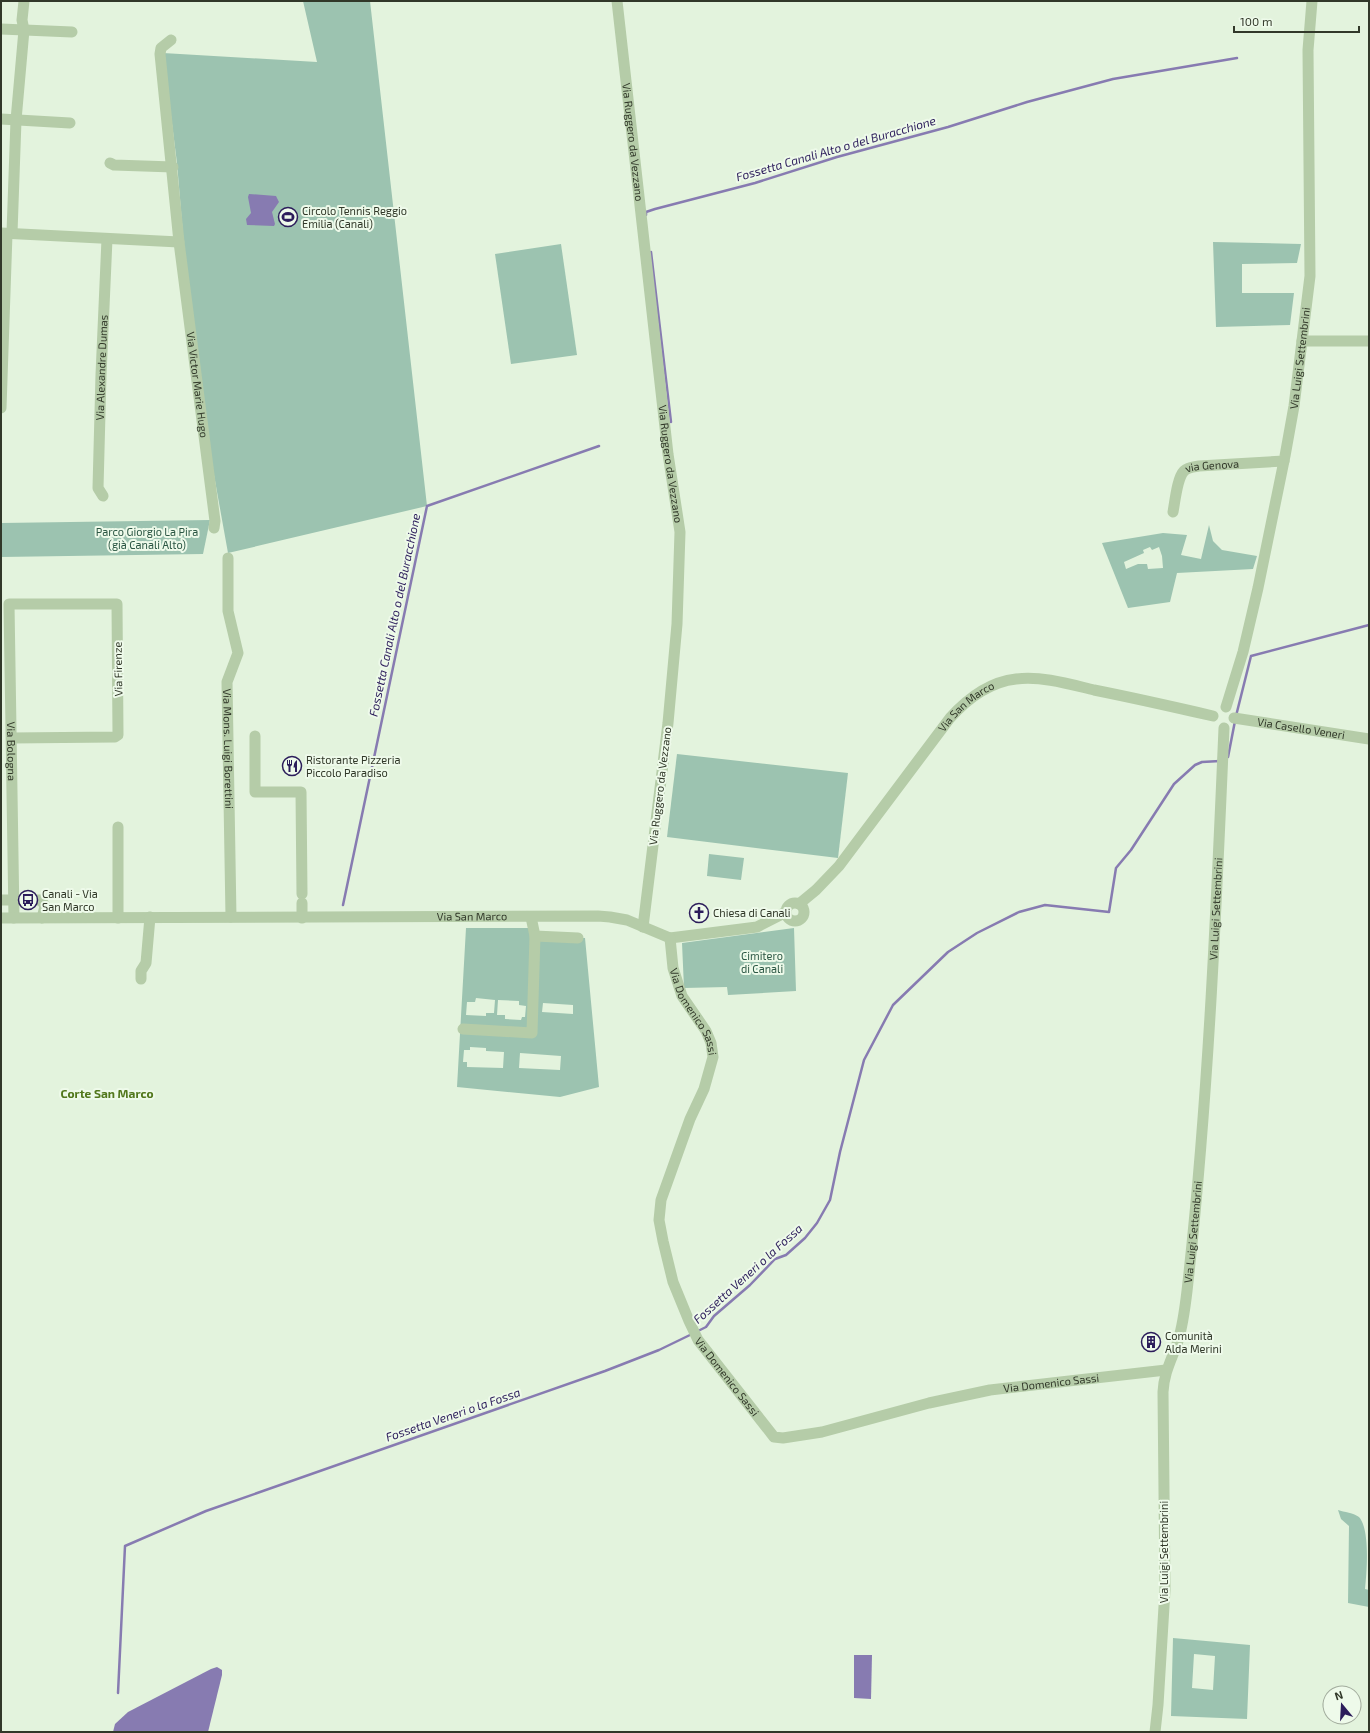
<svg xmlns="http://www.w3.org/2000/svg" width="1370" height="1733" font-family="'Exo 2',sans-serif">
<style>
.green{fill:#9cc3b0;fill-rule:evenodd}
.water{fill:#877bb1}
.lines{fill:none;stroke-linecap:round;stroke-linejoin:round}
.stream{stroke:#877bb1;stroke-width:2.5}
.minor{stroke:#b5cca8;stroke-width:11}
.labels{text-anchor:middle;stroke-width:4;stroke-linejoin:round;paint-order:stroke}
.street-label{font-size:11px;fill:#313829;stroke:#eefaea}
.poi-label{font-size:11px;fill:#313829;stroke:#eefaea;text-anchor:start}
.park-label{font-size:11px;fill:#2c5744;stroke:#eefaea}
.water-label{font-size:12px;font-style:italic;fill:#2c1d5b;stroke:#eefaea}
.neighbourhood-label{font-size:12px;font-weight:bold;fill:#52781d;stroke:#eefaea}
</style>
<rect width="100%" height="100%" fill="#e3f3dd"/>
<!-- green -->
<g class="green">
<path d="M 303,1 L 370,1 L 427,506 L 228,553 L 212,464 L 186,270 L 177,163 L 163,53 L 317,62 Z"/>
<path d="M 1213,242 L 1301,244 L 1297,263 L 1242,264 L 1242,293 L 1294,293 L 1290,325 L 1216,327 Z"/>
<path d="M 561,244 L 577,355 L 511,364 L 495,254 Z"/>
<path d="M 210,520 L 203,554 L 1,557 L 1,523 Z"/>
<path d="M 1209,525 L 1213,541 L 1222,550 L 1257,556 L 1253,569 L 1177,573 L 1170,602 L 1128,608 L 1102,543 L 1163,533 L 1187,535 L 1181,555 L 1201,559 ZM 1150,547 L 1152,550 L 1159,547 L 1162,556 L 1163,568 L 1148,569 L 1147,564 L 1138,564 L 1126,569 L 1124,562 L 1144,553 L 1143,550 Z"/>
<path d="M 677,754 L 848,773 L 838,858 L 667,837 Z"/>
<path d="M 709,854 L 744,858 L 741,880 L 707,876 Z"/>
<path d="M 466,928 L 533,928 L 535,936 L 585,938 L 599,1087 L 560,1097 L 457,1087 ZM 476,998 L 495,1000 L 494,1013 L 486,1013 L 486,1016 L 466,1015 L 467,1002 L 475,1002 ZM 498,1000 L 519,1001 L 519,1005 L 526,1006 L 525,1017 L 522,1017 L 521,1020 L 505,1019 L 505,1015 L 497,1015 ZM 543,1003 L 573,1005 L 573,1014 L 542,1012 ZM 470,1047 L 486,1048 L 486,1051 L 504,1052 L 503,1068 L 467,1067 L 467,1062 L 463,1062 L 464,1050 L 470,1050 ZM 520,1053 L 561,1056 L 560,1070 L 519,1068 Z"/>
<path d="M 794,928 L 796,991 L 728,995 L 727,987 L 684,988 L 682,943 Z"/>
<path d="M 1338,1510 C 1344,1512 1354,1513 1359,1517 C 1370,1529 1367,1571 1365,1589 L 1369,1590 L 1369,1607 L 1348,1603 L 1349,1526 L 1341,1519 Z"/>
<path d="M 1173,1638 L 1250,1645 L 1247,1719 L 1171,1716 ZM 1194,1654 L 1215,1656 L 1213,1690 L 1192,1688 Z"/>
</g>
<!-- water -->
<g class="water">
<path d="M 249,194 L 276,196 L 279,202 L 272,212 L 275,224 L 274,226 L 247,225 L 246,219 L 251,213 L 248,197 Z"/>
<path d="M 854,1655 L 872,1655 L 871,1699 L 854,1698 Z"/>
<path d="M 217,1667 L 222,1670 L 222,1675 L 208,1732 L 113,1732 L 115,1724 L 128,1712 L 211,1669 Z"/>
</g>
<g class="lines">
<!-- stream -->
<g class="stream">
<path d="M 646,215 L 646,212 L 655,209 L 755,183 L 837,157 L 948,127 L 1027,102 L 1113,79 L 1237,58"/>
<path d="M 651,252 L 671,422"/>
<path d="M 1236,716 L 1251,656 L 1369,625"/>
<path d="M 1228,757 L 1235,721"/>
<path d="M 343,905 L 427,506 L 599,446"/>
<path d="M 696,1332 L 706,1327 L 714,1316 L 750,1285 L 775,1259 L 786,1255 L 805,1238 L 817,1223 L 830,1200 L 840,1152 L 864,1060 L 893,1005 L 948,952 L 977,933 L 1019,912 L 1045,905 L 1109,912 L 1116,868 L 1131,850 L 1174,784 L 1195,765 L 1202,762 L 1220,761"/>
<path d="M 118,1693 L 125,1546 L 206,1511 L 605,1371 L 659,1350 L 692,1334"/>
</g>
<!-- minor -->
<g class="minor">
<path id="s1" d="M 617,1 L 668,454 L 680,532 L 677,624 L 668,723 L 643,927"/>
<path d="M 1,29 L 72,32"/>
<path d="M 1,119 L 70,123"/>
<path d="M 110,163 L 114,165 L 173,167"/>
<path d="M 1,233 L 179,242 L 160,54 L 161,48 L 171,40"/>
<path d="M 12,233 L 16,120 L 24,30 L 22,20 L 24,1"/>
<path id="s2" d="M 179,242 L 215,521 L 214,528"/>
<path d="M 1302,341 L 1369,341"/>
<path d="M 1,408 L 7,234"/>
<path id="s3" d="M 103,496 L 98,488 L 101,375 L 107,239"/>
<path id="s4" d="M 1173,512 C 1175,502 1177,478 1184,471 C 1188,467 1193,467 1199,466 L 1284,461"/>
<path id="s5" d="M 228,558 L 228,611 L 238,653 L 227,682 L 231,917"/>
<path id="s6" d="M 1226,707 L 1243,652 L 1258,588 L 1285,456 L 1294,406 L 1310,276 L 1308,50 L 1312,1"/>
<path id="s7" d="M 1234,718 L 1369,739"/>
<path d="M 255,736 L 255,792 L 301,792 L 302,894"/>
<path id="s8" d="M 11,738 L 115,737 L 118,735 L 117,604 L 9,604 L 14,918"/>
<path d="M 118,827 L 118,918"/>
<path d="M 1,900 L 41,900 L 45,906 L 42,918"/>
<circle cx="795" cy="912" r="9"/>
<path id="s9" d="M 799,904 L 816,890 L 839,866 L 950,718 C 968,698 989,682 1016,679 C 1043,676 1069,684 1094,690 C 1134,698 1174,707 1213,716"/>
<path d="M 531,917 L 535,936 L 578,938"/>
<path id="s10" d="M 1,918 L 598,916 L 610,917 L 627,920 L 670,938 L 757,927 L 786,912"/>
<path d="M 302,918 L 302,903"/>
<path id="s11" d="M 670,938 L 673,968 L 682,996 L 706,1031 L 711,1043 L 713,1057 L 704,1089 L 690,1119 L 661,1200 L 659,1220 L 663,1241 L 673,1282 L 689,1321 L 698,1340 L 774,1437 L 783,1438 L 822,1432 L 929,1403 L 990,1390 L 1166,1370"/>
<path d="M 141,979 L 141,971 L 146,963 L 150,917"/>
<path d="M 463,1029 L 532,1033 L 535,936"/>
<path id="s12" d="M 1155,1732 L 1158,1705 L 1165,1590 L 1163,1392 C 1164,1372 1172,1359 1178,1341 C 1183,1325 1185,1308 1187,1291 C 1208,1104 1216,916 1224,728"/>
</g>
</g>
<!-- icons -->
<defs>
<g id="stadium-ring" transform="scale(1)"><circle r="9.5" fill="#eefaea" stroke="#2c1d5b" stroke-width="1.5"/><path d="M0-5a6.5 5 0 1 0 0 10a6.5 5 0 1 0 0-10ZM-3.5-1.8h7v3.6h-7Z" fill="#2c1d5b"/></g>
<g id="restaurant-ring" transform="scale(1)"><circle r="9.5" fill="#eefaea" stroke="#2c1d5b" stroke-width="1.5"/><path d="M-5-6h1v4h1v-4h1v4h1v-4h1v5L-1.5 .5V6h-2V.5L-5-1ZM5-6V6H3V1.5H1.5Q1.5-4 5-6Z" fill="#2c1d5b"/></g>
<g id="bus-ring" transform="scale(1)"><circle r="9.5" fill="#eefaea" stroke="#2c1d5b" stroke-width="1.5"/><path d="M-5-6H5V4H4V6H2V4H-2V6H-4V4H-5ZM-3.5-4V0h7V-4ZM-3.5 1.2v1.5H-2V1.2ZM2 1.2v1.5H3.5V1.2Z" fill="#2c1d5b"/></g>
<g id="church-ring" transform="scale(1)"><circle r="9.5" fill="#eefaea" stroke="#2c1d5b" stroke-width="1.5"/><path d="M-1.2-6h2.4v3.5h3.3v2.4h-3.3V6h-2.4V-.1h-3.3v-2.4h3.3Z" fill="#2c1d5b"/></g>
<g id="building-ring" transform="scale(1)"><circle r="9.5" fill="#eefaea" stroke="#2c1d5b" stroke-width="1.5"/><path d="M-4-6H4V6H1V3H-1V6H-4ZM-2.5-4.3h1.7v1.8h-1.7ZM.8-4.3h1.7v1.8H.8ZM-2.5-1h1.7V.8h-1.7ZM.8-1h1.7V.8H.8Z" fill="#2c1d5b"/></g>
</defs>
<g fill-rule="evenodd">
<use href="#stadium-ring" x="288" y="217"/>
<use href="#restaurant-ring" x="292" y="766"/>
<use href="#bus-ring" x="28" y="900"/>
<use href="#church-ring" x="699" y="913"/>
<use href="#building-ring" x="1151" y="1342"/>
</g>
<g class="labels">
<!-- street labels -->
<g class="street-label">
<text dy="4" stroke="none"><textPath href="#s1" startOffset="142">Via Ruggero da Vezzano</textPath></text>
<text dy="4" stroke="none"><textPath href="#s6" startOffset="357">Via Luigi Settembrini</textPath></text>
<text dy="4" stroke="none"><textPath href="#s3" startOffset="130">Via Alexandre Dumas</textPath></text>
<text dy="4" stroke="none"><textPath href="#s2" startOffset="144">Via Victor Marie Hugo</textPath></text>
<text dy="4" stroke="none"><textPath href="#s1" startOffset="466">Via Ruggero da Vezzano</textPath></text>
<text dy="4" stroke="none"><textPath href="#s4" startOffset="72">via Genova</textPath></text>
<text transform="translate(118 669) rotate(-91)" y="4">Via Firenze</text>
<text dy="4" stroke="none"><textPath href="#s9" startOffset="260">Via San Marco</textPath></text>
<text dy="4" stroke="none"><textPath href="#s7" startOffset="68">Via Casello Veneri</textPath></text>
<text dy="4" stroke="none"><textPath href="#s5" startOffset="194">Via Mons. Luigi Borettini</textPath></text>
<text dy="4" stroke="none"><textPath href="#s8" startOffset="494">Via Bologna</textPath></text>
<text transform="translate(660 786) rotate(-83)" y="4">Via Ruggero da Vezzano</text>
<text dy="4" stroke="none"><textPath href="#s12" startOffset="828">Via Luigi Settembrini</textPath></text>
<text dy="4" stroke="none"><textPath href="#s10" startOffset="471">Via San Marco</textPath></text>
<text dy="4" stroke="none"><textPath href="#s11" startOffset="79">Via Domenico Sassi</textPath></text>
<text dy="4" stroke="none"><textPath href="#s12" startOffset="504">Via Luigi Settembrini</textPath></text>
<text dy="4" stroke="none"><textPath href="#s11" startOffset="475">Via Domenico Sassi</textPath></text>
<text dy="4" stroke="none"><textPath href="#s11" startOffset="835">Via Domenico Sassi</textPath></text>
<text transform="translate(1164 1552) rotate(-90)" y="4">Via Luigi Settembrini</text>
</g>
<!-- poi labels -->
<g class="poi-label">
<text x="302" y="215">Circolo Tennis Reggio<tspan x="302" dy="13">Emilia (Canali)</tspan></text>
<text x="306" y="764">Ristorante Pizzeria<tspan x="306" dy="13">Piccolo Paradiso</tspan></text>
<text x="42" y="898">Canali - Via<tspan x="42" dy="13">San Marco</tspan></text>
<text x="713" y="917">Chiesa di Canali</text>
<text x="1165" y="1340">Comunità<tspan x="1165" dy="13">Alda Merini</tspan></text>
</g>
<!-- park labels -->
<g class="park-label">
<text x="147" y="536">Parco Giorgio La Pira<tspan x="147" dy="13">(già Canali Alto)</tspan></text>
<text x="762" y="960">Cimitero<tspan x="762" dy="13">di Canali</tspan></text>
</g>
<!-- water labels -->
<g class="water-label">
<text transform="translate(836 149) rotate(-16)" y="4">Fossetta Canali Alto o del Buracchione</text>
<text transform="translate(395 615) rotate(-78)" y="4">Fossetta Canali Alto o del Buracchione</text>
<text transform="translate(748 1274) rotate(-42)" y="4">Fossetta Veneri o la Fossa</text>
<text transform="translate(453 1415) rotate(-19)" y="4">Fossetta Veneri o la Fossa</text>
</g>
<!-- neighbourhood labels -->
<g class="neighbourhood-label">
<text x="107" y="1098">Corte San Marco</text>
</g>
</g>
<!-- border -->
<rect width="1370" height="1733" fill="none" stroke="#313829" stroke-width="4"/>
<!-- north arrow -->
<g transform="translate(1342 1705) rotate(342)"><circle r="19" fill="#eefaea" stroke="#a2ac9d"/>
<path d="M0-3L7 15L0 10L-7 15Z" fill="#2c1d5b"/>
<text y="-6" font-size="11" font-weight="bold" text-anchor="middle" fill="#313829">N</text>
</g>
<!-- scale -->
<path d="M1234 26v6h125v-6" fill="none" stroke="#313829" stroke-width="2"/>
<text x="1240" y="26" font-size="12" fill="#313829" stroke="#eefaea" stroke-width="3" paint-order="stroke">100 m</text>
</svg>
